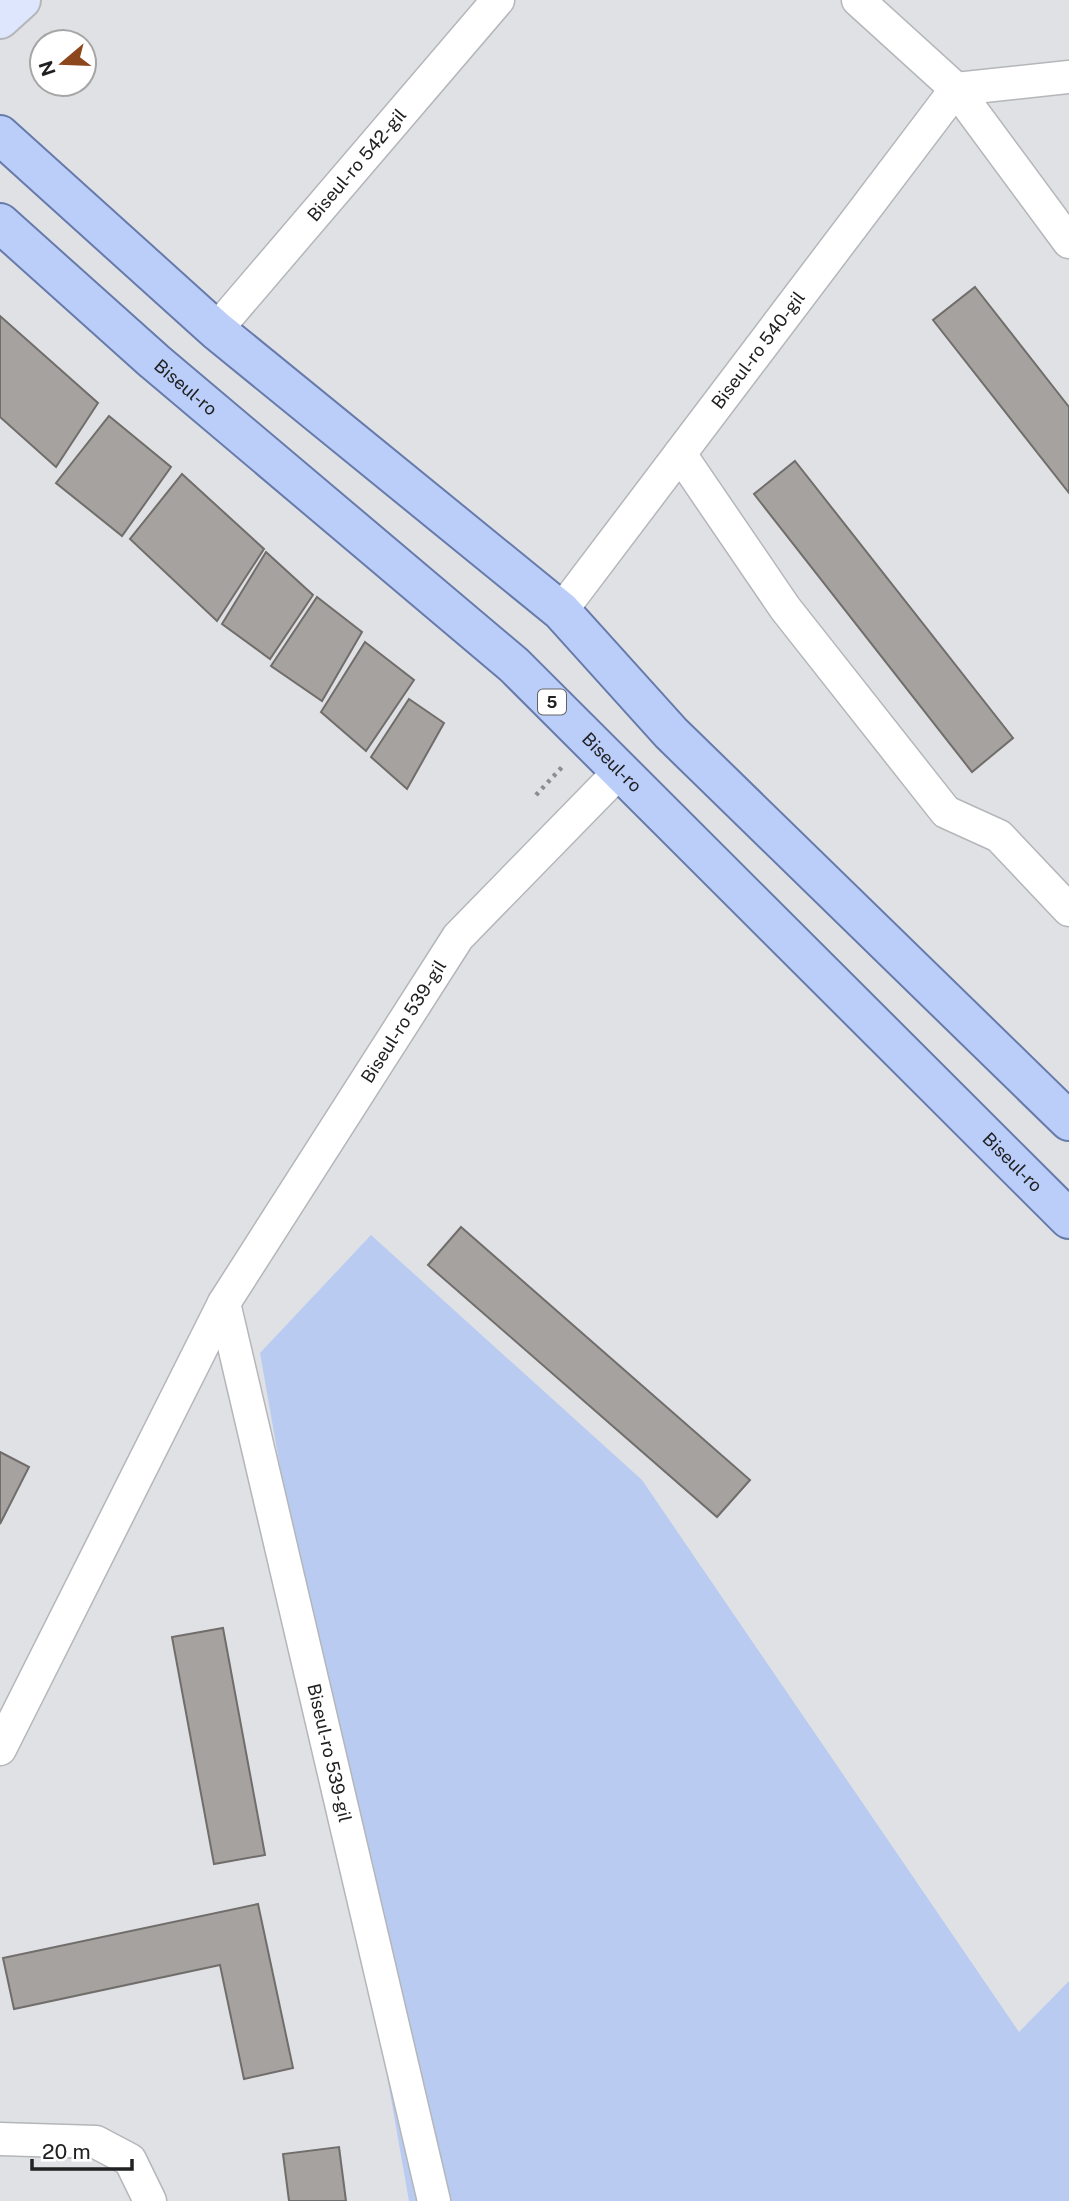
<svg xmlns="http://www.w3.org/2000/svg" width="1069" height="2201" font-family="'Public Sans',sans-serif">
<style>
.green{fill:#bacbf1}
.building{fill:#a6a2a0;stroke:#706d6b;stroke-width:2}
.lines{fill:none;stroke-linecap:round;stroke-linejoin:round}
.street-casing{stroke:#b4b6b9;stroke-width:35}
.secondary-casing{stroke:#b4b6b9;stroke-width:42}
.primary-casing{stroke:#677bab;stroke-width:42}
.path{stroke:#8c8d90;stroke-width:4.5;stroke-dasharray:3.5 5;stroke-linecap:butt}
.street{stroke:#fff;stroke-width:32}
.secondary{stroke:#dde6fc;stroke-width:38}
.primary{stroke:#bbcdf9;stroke-width:38}
.labels{text-anchor:middle;stroke-width:7;stroke-linejoin:round;paint-order:stroke}
.shield{fill:#fff;stroke:#636464;stroke-width:2}
.shield-label{font-size:16px;font-weight:bold;fill:#202122}
.street-label{font-size:18px;fill:#202122;stroke:#fff}
</style>
<rect width="100%" height="100%" fill="#dfe1e5"/>
<!-- green -->
<path class="green" d="M 371,1235 L 642,1480 L 1019,2032 L 1069,1981 L 1069,2201 L 409,2201 L 260,1353 Z"/>
<!-- building -->
<g class="building">
<path d="M 975,287 L 1069,407 L 1069,493 L 933,320 Z"/>
<path d="M 0,316 L 98,403 L 56,467 L 0,417 Z"/>
<path d="M 109,416 L 171,467 L 122,536 L 56,483 Z"/>
<path d="M 795,461 L 1013,738 L 972,772 L 754,494 Z"/>
<path d="M 182,474 L 264,549 L 217,621 L 130,539 Z"/>
<path d="M 266,552 L 313,595 L 270,659 L 222,624 Z"/>
<path d="M 317,597 L 362,632 L 322,701 L 271,666 Z"/>
<path d="M 365,642 L 414,680 L 366,751 L 321,712 Z"/>
<path d="M 409,699 L 444,723 L 407,789 L 371,757 Z"/>
<path d="M 461,1227 L 750,1480 L 717,1517 L 428,1265 Z"/>
<path d="M 0,1452 L 29,1467 L 0,1524 Z"/>
<path d="M 223,1628 L 265,1855 L 214,1864 L 172,1637 Z"/>
<path d="M 258,1904 L 293,2068 L 244,2079 L 220,1965 L 14,2009 L 3,1958 Z"/>
<path d="M 339,2147 L 346,2201 L 289,2201 L 283,2154 Z"/>
</g>
<g class="lines">
<!-- street casing -->
<g class="street-casing">
<g id="street">
<path d="M 858,0 L 956,89 L 1069,242"/>
<path id="s1" d="M 216,330 L 498,0"/>
<path d="M 680,454 L 785,608 L 946,812 L 999,836 L 1069,910"/>
<path id="s2" d="M 561,611 L 956,89 L 1069,77"/>
<path id="s3" d="M 224,1303 L 434,2201"/>
<path id="s4" d="M 0,1749 L 224,1303 L 458,937 L 620,771"/>
<path d="M 0,2139 L 96,2142 L 130,2160 L 150,2201"/>
</g>
</g>
<!-- secondary casing -->
<g class="secondary-casing">
<path id="secondary" d="M 0,19 L 21,0"/>
</g>
<!-- primary casing -->
<g class="primary-casing">
<g id="primary">
<path d="M 0,135 L 216,330 L 561,611 L 671,733 L 1069,1121"/>
<path id="s5" d="M 0,223 L 154,361 L 514,665 L 1069,1219"/>
</g>
</g>
<!-- path -->
<path class="path" d="M 536,795 L 564,765"/>
<!-- street -->
<use href="#street" class="street"/>
<!-- secondary -->
<use href="#secondary" class="secondary"/>
<!-- primary -->
<use href="#primary" class="primary"/>
</g>
<g class="labels">
<!-- shield labels -->
<rect class="shield" x="538" y="689.5" width="28" height="25" rx="5"/>
<g class="shield-label">
<text x="552" y="708">5</text>
</g>
<!-- street labels -->
<g class="street-label">
<text dy="6" stroke="none"><textPath href="#s1" startOffset="217">Biseul-ro 542-gil</textPath></text>
<text dy="6" stroke="none"><textPath href="#s2" startOffset="327">Biseul-ro 540-gil</textPath></text>
<text dy="6" stroke="none"><textPath href="#s5" startOffset="248">Biseul-ro</textPath></text>
<text dy="6" stroke="none"><textPath href="#s5" startOffset="816">Biseul-ro</textPath></text>
<text dy="6" stroke="none"><textPath href="#s4" startOffset="833">Biseul-ro 539-gil</textPath></text>
<text dy="6" stroke="none"><textPath href="#s5" startOffset="1382">Biseul-ro</textPath></text>
<text dy="6" stroke="none"><textPath href="#s3" startOffset="462">Biseul-ro 539-gil</textPath></text>
</g>
</g>
<!-- north arrow -->
<g transform="translate(63 63) rotate(251)"><circle r="33" fill="#ffffff" stroke="#a6a6a7" stroke-width="2"/>
<path d="M0-5L12 26L0 18L-12 26Z" fill="#8c471c"/>
<text y="-10" font-size="19" font-weight="bold" text-anchor="middle" fill="#202122">N</text>
</g>
<!-- scale -->
<path d="M32 2159v10h100v-10" fill="none" stroke="#202122" stroke-width="3.5"/>
<text x="42" y="2159" font-size="21" fill="#202122" stroke="#ffffff" stroke-width="5" paint-order="stroke">20 m</text>
</svg>
